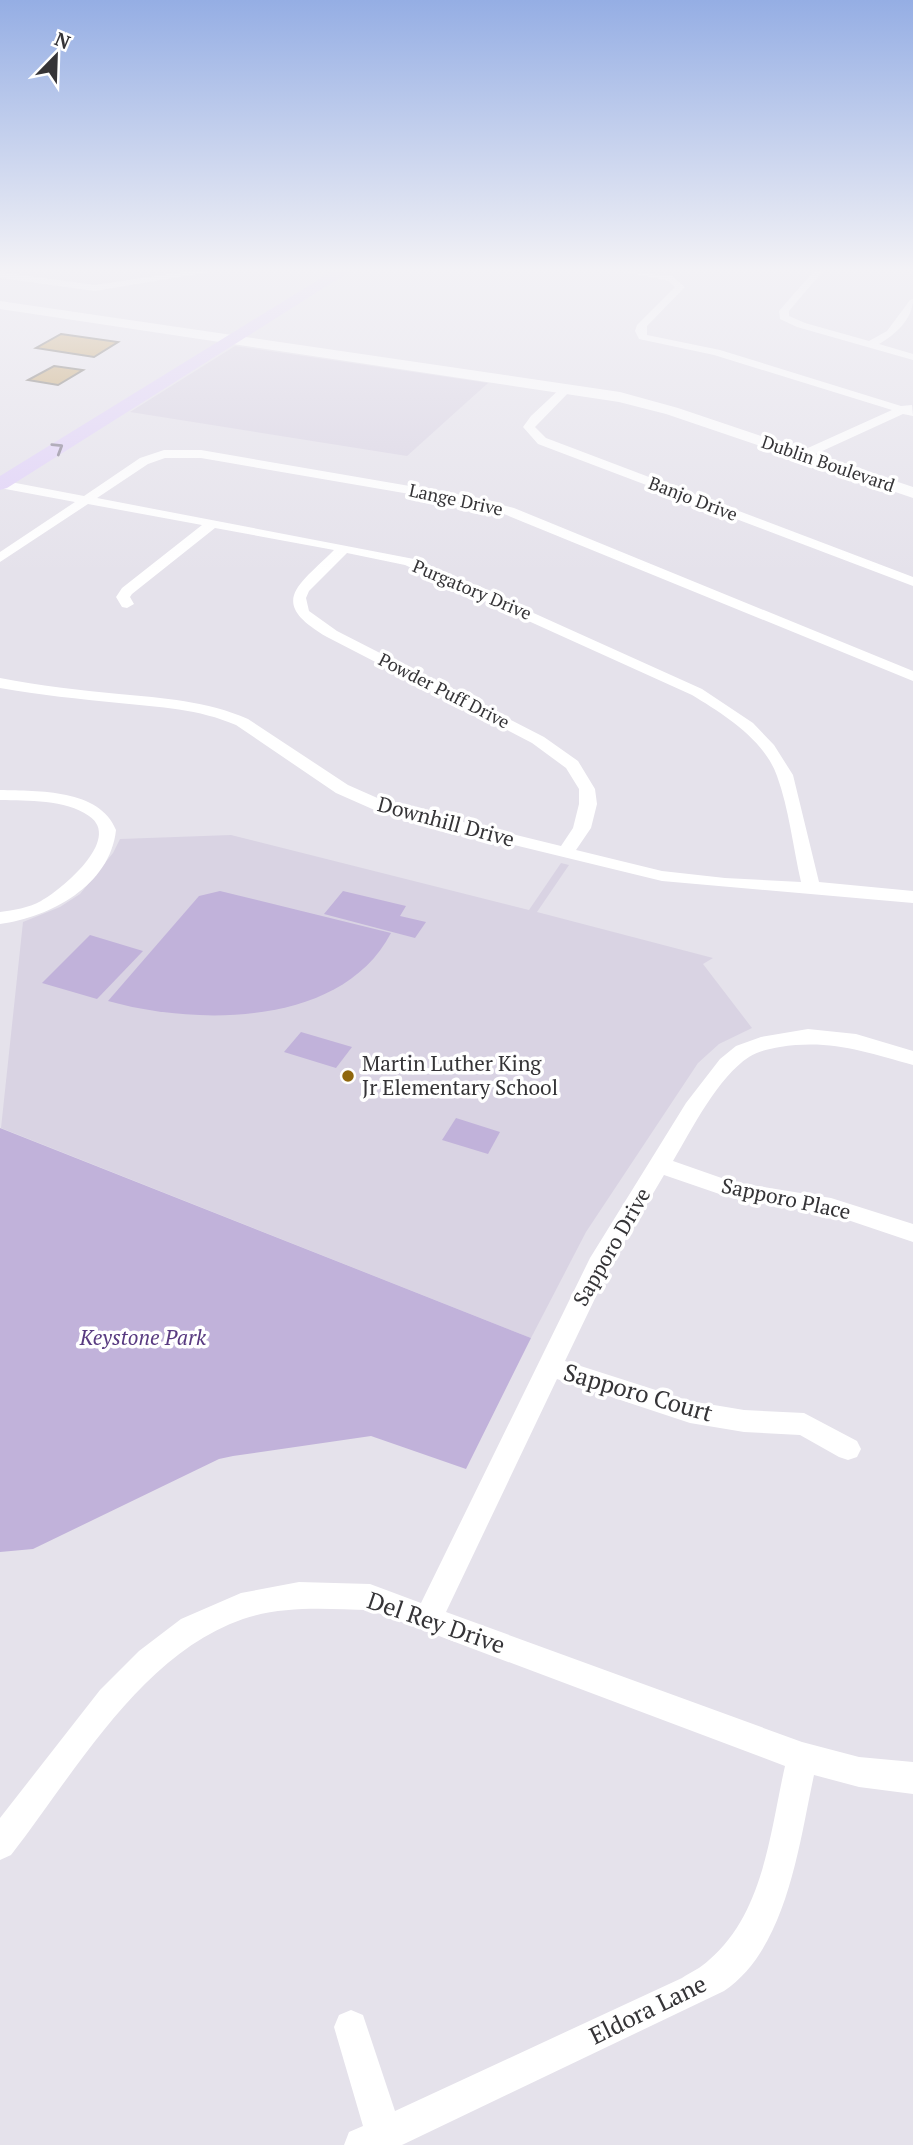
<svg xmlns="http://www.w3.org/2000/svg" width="913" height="2145" font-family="'PT Serif',serif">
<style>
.built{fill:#d9d3e3}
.green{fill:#c1b2da}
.building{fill:#c2a067;stroke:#746f68;stroke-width:2}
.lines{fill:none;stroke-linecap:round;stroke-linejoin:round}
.street{fill:#fff;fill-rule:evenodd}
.secondary{fill:#fff;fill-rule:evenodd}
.primary{fill:#e0d1f8;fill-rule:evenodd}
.oneway{stroke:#827b8e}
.poi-dot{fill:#90670e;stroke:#fff;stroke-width:2.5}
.labels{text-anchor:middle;stroke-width:7;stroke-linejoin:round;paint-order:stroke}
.far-street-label{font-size:18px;fill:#353437;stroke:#fff}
.street-label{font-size:21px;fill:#353437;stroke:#fff}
.poi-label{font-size:21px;fill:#353437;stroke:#fff;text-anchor:start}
.park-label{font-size:21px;font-style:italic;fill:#593b81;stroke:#fff}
.near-street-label{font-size:24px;fill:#353437;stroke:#fff}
</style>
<rect width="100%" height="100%" fill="#e5e2eb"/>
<!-- built -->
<g class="built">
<path d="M 235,346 L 488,383 L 407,456 L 130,412 Z"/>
<path d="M 231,835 L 529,910 L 561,863 L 569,865 L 537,912 L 713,958 L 703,964 L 752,1028 L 719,1044 L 698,1063 L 586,1232 L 531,1338 L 1,1128 L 23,922 L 60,907 L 80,894 L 113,853 L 120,839 Z"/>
</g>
<!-- green -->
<g class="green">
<path d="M 220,891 L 391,933 C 342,1027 197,1026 108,1001 L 199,896 Z"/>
<path d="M 343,891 L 406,906 L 400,916 L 426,922 L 415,938 L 324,914 Z"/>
<path d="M 90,935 L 143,951 L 97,999 L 42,983 Z"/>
<path d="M 301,1032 L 352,1047 L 336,1068 L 284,1052 Z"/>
<path d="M 456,1118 L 500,1132 L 488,1154 L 442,1140 Z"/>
<path d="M 0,1128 L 531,1338 L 466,1469 L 371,1436 L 233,1456 L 219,1459 L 33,1549 L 0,1552 Z"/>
</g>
<!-- building -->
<g class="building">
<path d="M 61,334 L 118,342 L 94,357 L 36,348 Z"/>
<path d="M 54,366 L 83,370 L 58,385 L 28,380 Z"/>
</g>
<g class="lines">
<!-- street -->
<g class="street">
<path d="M 0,272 L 95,285 L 183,272 L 209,272 L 95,291 L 0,278 Z"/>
<path d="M 626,272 L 672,276 L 685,287 L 647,326 L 647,335 L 720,350 L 901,406 L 912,405 L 913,416 L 903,414 L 807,458 L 799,458 L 799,452 L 892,410 L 714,355 L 639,339 L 635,331 L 637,325 L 675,287 L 669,281 Z"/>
<path d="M 813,272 L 822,272 L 789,311 L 789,316 L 805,323 L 869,341 L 887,331 L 910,300 L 913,299 C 913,319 895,335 879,344 L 913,354 L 913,360 L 797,327 L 780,319 L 779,311 Z"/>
<path d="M 563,386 L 573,388 L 535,427 L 546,438 L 913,577 L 913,586 L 538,444 L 523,427 L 531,416 Z"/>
<path d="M 164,450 L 201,450 L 462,495 L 514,508 L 913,671 L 913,681 L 504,514 L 462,503 L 201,458 L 165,458 L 148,464 L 97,498 L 414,559 L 702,689 L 753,723 L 774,745 L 793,775 L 819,882 L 913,891 L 913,903 L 662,881 L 379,812 L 336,793 L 236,725 C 199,709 160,707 119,703 C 79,699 40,695 0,688 L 0,678 C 40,686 79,690 119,694 C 163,698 207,701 248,719 L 348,785 L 391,804 L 561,846 L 573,828 L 579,804 L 579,789 L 566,768 L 532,743 L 327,637 C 267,602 298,586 334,550 L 215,528 L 132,594 L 130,597 L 134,604 L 127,608 L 122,607 L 116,597 L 122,588 L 202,525 L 88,504 L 0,562 L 0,552 L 75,502 L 0,488 L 0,480 L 84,496 L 140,458 ZM 347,553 L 405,565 L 692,695 C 723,714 764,739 777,776 C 789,809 793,847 801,882 L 725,878 L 662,871 L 576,850 L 591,828 L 597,804 L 595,789 L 578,761 L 544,737 L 337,631 L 309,611 L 306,598 L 309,591 Z"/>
<path d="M 0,790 C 38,791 100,789 116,830 C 110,886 50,917 0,924 L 0,912 C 14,910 28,908 41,901 C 61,890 123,839 89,816 C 65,799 28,801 0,800 Z"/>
<path d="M 808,1029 L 856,1034 L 913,1051 L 913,1065 C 866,1052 830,1039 780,1047 C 770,1049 758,1051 749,1057 C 718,1077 692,1129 673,1161 L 733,1182 L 831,1198 L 913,1224 L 913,1242 L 830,1214 L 731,1198 L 664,1175 L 613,1261 L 565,1361 L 690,1401 L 744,1410 L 804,1413 L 857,1441 L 861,1449 L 857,1457 L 848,1460 L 839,1457 L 800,1435 L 744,1432 L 690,1423 L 557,1379 L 446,1612 L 802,1742 L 859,1757 L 913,1762 L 913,1794 L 859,1787 L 814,1775 C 799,1844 787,1949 724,1991 L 402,2145 L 344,2145 L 349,2132 L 363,2126 L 334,2027 L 339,2015 L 351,2010 L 363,2015 L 395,2111 L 682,1978 C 691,1972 701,1968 709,1960 C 764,1913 770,1832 785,1766 L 370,1610 C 328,1609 284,1605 243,1619 C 141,1654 74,1774 11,1855 L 0,1860 L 0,1818 L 100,1690 L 139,1651 L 181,1619 L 241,1593 L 299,1582 L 370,1584 L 421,1603 L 590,1258 L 686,1103 L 720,1059 L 736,1046 L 761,1037 Z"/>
</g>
<!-- secondary -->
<path class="secondary" d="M 0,301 L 620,392 L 678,408 L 913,487 L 913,498 L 666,414 L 619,402 L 0,309 Z"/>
<!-- primary -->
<path class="primary" d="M 331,272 L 349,272 L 7,488 L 0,490 L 0,476 Z"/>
</g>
<!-- one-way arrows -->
<defs><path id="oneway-chevron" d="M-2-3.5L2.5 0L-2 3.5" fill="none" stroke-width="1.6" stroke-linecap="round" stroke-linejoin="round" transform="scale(1.75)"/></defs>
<use class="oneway" href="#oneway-chevron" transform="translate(58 448) rotate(-32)"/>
<!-- sky -->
<linearGradient id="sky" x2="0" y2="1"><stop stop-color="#95aee4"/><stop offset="0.47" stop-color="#f3f2f6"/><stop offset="1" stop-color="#f3f2f6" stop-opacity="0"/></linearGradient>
<rect width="913" height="573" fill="url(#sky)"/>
<!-- markers -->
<circle class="poi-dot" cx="348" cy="1076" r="7"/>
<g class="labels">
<!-- far-street labels -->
<g class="far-street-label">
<text transform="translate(828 464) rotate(19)" y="6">Dublin Boulevard</text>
<text transform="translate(693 499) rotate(21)" y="6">Banjo Drive</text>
<text transform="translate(456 500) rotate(12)" y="6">Lange Drive</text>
<text transform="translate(472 590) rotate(23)" y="6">Purgatory Drive</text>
<text transform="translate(444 691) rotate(27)" y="6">Powder Puff Drive</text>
</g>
<!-- street labels -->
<g class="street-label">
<text transform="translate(446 822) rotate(15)" y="7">Downhill Drive</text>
<text transform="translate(786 1199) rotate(12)" y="7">Sapporo Place</text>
<text transform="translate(612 1247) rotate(-60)" y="7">Sapporo Drive</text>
</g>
<!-- poi labels -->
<g class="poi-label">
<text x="362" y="1071">Martin Luther King<tspan x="362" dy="24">Jr Elementary School</tspan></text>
</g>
<!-- park labels -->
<g class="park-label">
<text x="143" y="1345">Keystone Park</text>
</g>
<!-- near-street labels -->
<g class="near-street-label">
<text transform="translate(638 1393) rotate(16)" y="8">Sapporo Court</text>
<text transform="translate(436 1623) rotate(19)" y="8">Del Rey Drive</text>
<text transform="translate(648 2010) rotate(-26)" y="8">Eldora Lane</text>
</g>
</g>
<!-- north arrow -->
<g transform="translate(56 56) rotate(23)" stroke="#ffffff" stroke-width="5" paint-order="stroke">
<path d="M0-5L12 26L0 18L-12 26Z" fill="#353437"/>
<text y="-10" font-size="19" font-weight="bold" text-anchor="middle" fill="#353437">N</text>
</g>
</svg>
